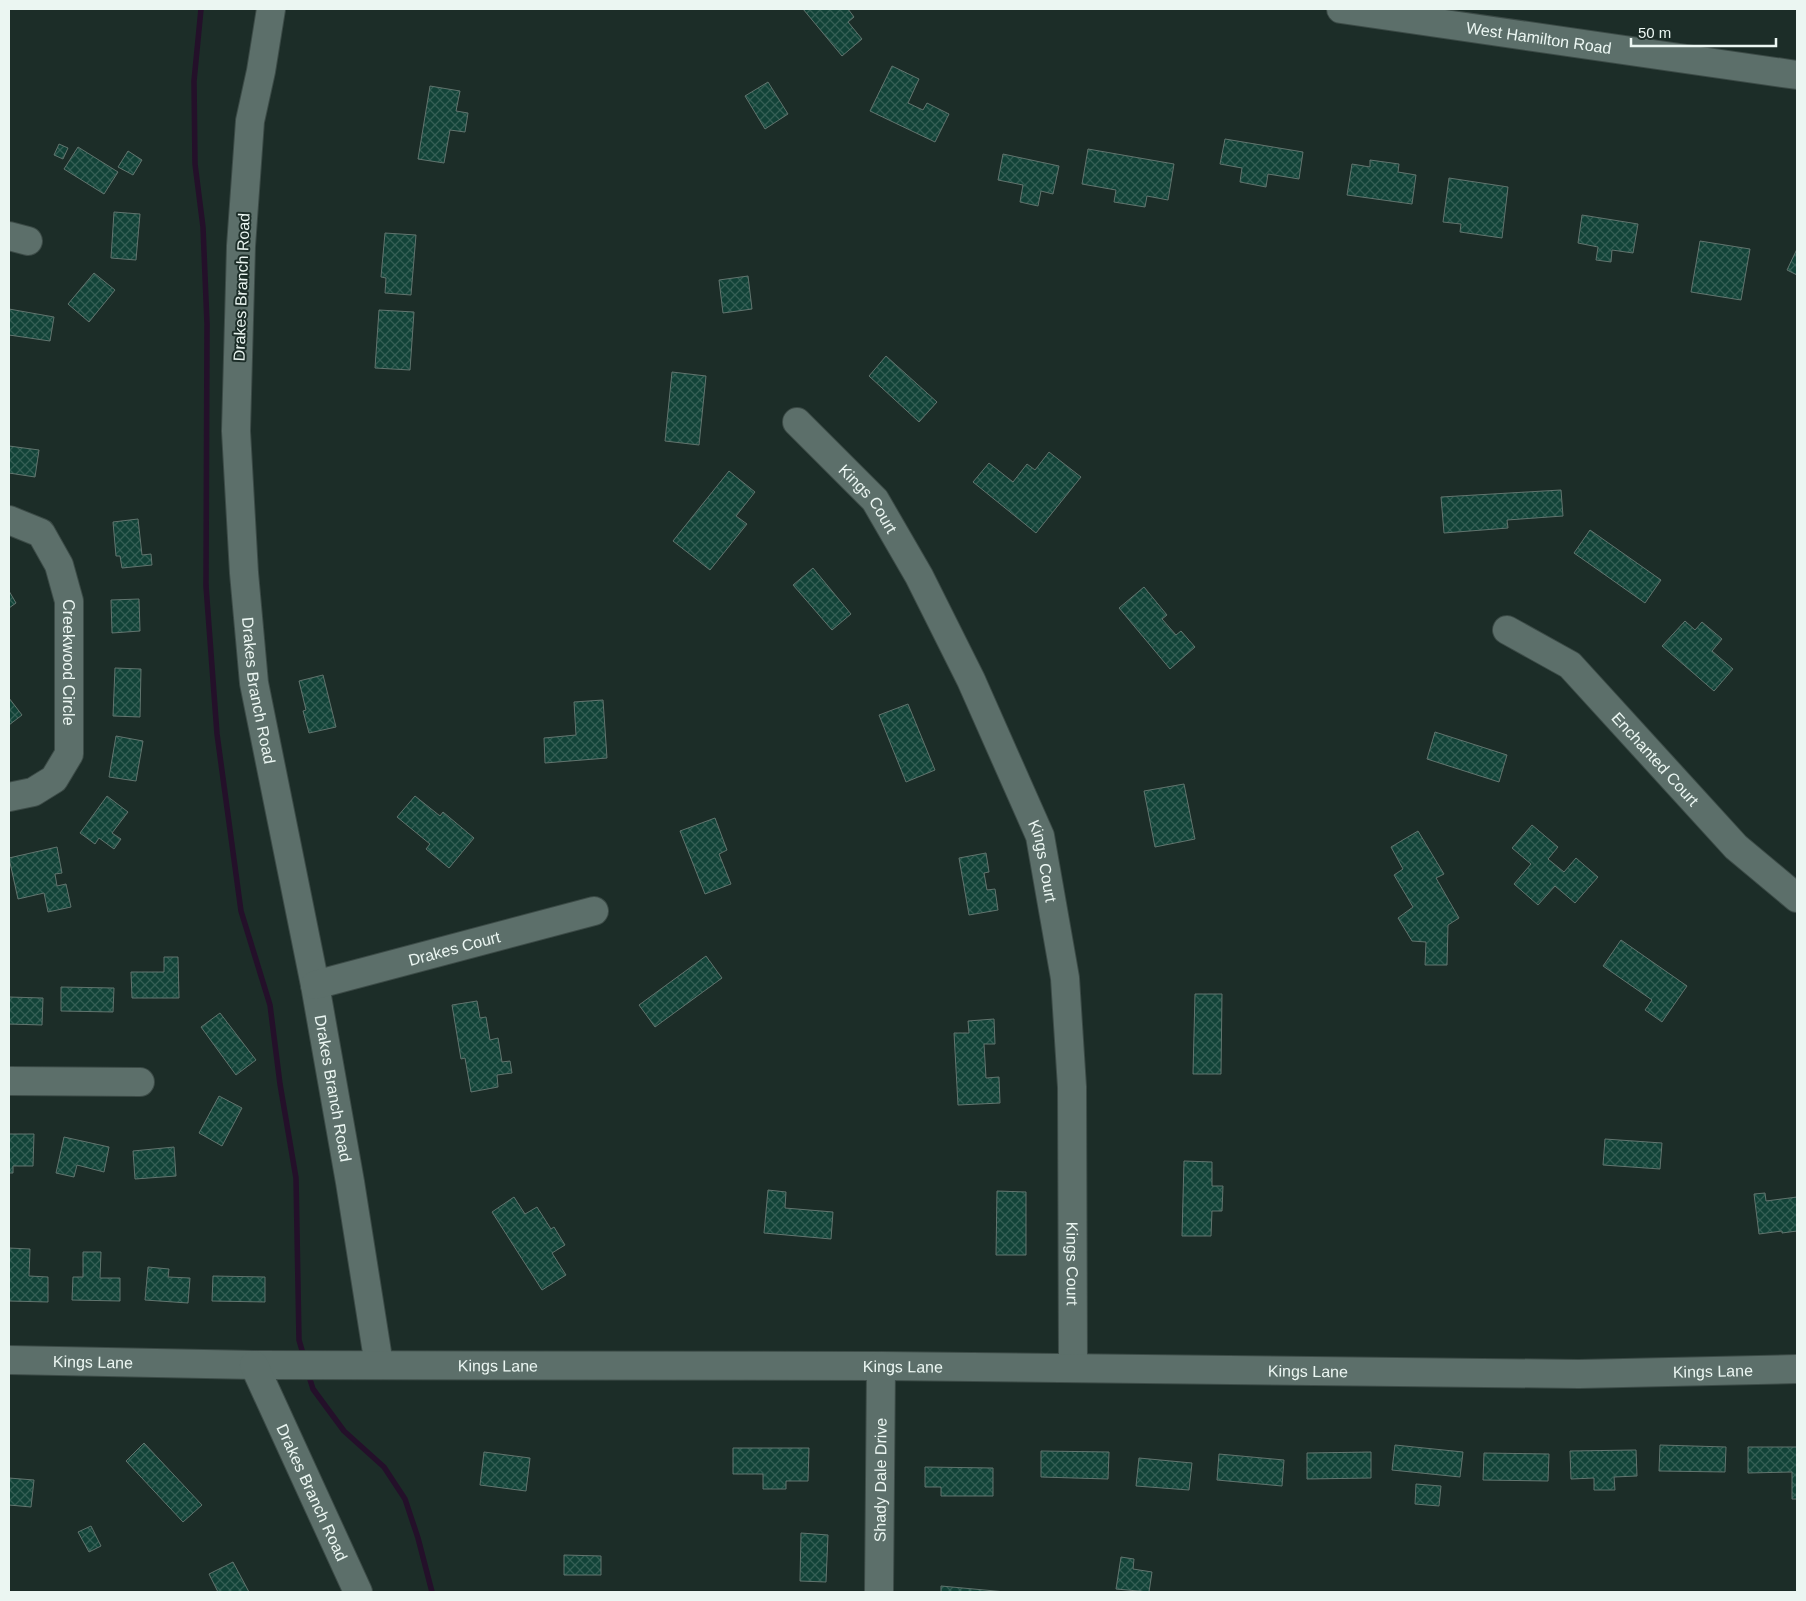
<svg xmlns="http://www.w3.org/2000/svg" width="1806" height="1601" font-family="Helvetica,sans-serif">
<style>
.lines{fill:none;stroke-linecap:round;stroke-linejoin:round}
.stream{stroke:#24102a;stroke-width:5.5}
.building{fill:url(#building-cross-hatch);stroke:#61746e}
.minor-casing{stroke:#3c4b47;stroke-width:30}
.minor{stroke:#5c6f6a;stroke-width:28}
.labels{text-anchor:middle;stroke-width:4;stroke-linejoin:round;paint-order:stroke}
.street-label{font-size:16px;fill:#ebf6f2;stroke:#1c2d28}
</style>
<defs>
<pattern id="building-cross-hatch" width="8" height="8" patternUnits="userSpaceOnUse" patternTransform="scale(1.25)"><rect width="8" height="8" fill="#124338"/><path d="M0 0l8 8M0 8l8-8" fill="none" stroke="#355f55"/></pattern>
</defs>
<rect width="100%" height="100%" fill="#1c2d28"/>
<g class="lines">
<!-- stream -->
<g class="stream">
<path d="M 201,9 L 194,81 L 195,164 L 203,227 L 207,324 L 206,586 L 217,734 L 241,911 L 270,1005 L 280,1084 L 296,1178 L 299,1340 L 304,1357"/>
<path d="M 308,1373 L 313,1389 L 344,1431 L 384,1467 L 405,1499 L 418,1538 L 432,1592"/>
</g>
</g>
<!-- building -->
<g class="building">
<path d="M 803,9 L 848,9 L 854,17 L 848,22 L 862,39 L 842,56 Z"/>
<path d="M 892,66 L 919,79 L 908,103 L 923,110 L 927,103 L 949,114 L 935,142 L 870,111 Z"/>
<path d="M 768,82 L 788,114 L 765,129 L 745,96 Z"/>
<path d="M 430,86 L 460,91 L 456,111 L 468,113 L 465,132 L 450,130 L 444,163 L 418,159 Z"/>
<path d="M 1225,139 L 1303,152 L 1299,179 L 1268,174 L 1266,187 L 1240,182 L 1242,168 L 1220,164 Z"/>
<path d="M 59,144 L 68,148 L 63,159 L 54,155 Z"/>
<path d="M 78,147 L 118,172 L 104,194 L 64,169 Z"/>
<path d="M 1088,149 L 1174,164 L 1168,200 L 1147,196 L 1145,207 L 1114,202 L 1116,190 L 1082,184 Z"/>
<path d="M 128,151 L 142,160 L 133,175 L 118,167 Z"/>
<path d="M 1003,154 L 1059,166 L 1053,194 L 1041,191 L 1038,206 L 1020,202 L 1023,185 L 998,180 Z"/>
<path d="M 1370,160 L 1399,164 L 1398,172 L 1416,175 L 1412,204 L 1347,195 L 1352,164 L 1370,167 Z"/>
<path d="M 1449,178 L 1508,187 L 1502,238 L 1460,232 L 1461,224 L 1443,222 Z"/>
<path d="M 114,212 L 140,214 L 136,260 L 111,258 Z"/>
<path d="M 1582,215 L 1638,224 L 1633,253 L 1612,250 L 1611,262 L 1596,260 L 1598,247 L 1578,243 Z"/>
<path d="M 385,233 L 416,235 L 411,295 L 385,293 L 386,278 L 381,277 Z"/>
<path d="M 1700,241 L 1750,249 L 1741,300 L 1691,292 Z"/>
<path d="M 1797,249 L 1797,275 L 1787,270 Z"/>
<path d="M 94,273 L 115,290 L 89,322 L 68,304 Z"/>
<path d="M 748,276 L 752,309 L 723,313 L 719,280 Z"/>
<path d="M 9,309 L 54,317 L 50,341 L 9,335 Z"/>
<path d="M 379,310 L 414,312 L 410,370 L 375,368 Z"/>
<path d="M 886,356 L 937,402 L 919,422 L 869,376 Z"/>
<path d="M 672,372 L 706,376 L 699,445 L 665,441 Z"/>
<path d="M 9,446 L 39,450 L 35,477 L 9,473 Z"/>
<path d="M 1049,452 L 1081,477 L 1036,533 L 973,482 L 989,463 L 1013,482 L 1027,464 L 1035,470 Z"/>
<path d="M 729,471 L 755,492 L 736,516 L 747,524 L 710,570 L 673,541 Z"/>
<path d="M 1561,490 L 1563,516 L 1507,520 L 1508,528 L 1444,533 L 1441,497 Z"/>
<path d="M 138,519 L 142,555 L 151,554 L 152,565 L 122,568 L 120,556 L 116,556 L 113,522 Z"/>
<path d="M 1590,530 L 1661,580 L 1645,603 L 1574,553 Z"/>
<path d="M 813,568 L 851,614 L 832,630 L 793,585 Z"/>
<path d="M 1144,587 L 1167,615 L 1162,619 L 1176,635 L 1181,631 L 1195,647 L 1170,669 L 1119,608 Z"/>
<path d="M 9,591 L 16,603 L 9,608 Z"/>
<path d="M 139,599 L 140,631 L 112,633 L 111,600 Z"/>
<path d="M 1685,621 L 1695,630 L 1702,622 L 1722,639 L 1712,651 L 1733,669 L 1714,691 L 1662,646 Z"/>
<path d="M 115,668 L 141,669 L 140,717 L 113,716 Z"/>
<path d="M 323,675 L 336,727 L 309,733 L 303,711 L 306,710 L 299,681 Z"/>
<path d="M 9,698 L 22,715 L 9,725 Z"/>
<path d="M 603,700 L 607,758 L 545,763 L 544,738 L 576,735 L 574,702 Z"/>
<path d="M 908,704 L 935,770 L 906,782 L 879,715 Z"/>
<path d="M 1435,732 L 1507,755 L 1499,782 L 1427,759 Z"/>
<path d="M 116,736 L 143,741 L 136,781 L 109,777 Z"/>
<path d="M 1184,784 L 1195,839 L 1155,847 L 1144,791 Z"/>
<path d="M 107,796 L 128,812 L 112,833 L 121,839 L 114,849 L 99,838 L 95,844 L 80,833 Z"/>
<path d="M 415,796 L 440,816 L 443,812 L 474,838 L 449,868 L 426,849 L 430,844 L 397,817 Z"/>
<path d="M 715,818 L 727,850 L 719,854 L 731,884 L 705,894 L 680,831 Z"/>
<path d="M 1532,825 L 1558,847 L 1548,859 L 1564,872 L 1576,858 L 1598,877 L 1575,903 L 1555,886 L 1538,905 L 1514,884 L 1531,864 L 1512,848 Z"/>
<path d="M 1418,831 L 1444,874 L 1436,878 L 1459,918 L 1448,925 L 1447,965 L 1425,965 L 1426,942 L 1412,941 L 1398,918 L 1413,907 L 1394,875 L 1403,869 L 1391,847 Z"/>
<path d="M 57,847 L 62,873 L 55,874 L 57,886 L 66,884 L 71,907 L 48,912 L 44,893 L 18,899 L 9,858 Z"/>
<path d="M 986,853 L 989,872 L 984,873 L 987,890 L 995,889 L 998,910 L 969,915 L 959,858 Z"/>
<path d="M 1621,940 L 1687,986 L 1662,1022 L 1645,1010 L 1652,1000 L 1603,966 Z"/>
<path d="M 706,956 L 722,978 L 655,1027 L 639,1005 Z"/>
<path d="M 164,957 L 178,957 L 179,998 L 132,998 L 131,972 L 164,972 Z"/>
<path d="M 61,987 L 114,988 L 113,1012 L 61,1011 Z"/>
<path d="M 1195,994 L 1222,994 L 1221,1074 L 1193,1074 Z"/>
<path d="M 9,997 L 43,998 L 42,1025 L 9,1024 Z"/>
<path d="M 477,1001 L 480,1018 L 486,1017 L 490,1040 L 498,1038 L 502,1062 L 510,1061 L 512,1073 L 497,1075 L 498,1087 L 471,1092 L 465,1058 L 461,1059 L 452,1005 Z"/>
<path d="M 220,1013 L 256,1060 L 236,1075 L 201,1027 Z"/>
<path d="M 994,1019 L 995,1044 L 984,1044 L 986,1078 L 999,1077 L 1000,1103 L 958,1105 L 954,1033 L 969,1033 L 968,1021 Z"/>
<path d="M 219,1096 L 242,1108 L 222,1146 L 199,1133 Z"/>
<path d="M 9,1134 L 34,1134 L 33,1166 L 13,1166 L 13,1173 L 9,1173 Z"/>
<path d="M 64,1137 L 109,1147 L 104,1172 L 77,1165 L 74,1177 L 56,1173 Z"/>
<path d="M 1605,1139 L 1662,1143 L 1660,1169 L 1603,1165 Z"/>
<path d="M 174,1147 L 176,1176 L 135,1179 L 133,1151 Z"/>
<path d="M 1184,1161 L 1212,1162 L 1212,1186 L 1223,1186 L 1222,1211 L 1212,1211 L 1211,1236 L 1182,1236 Z"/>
<path d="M 768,1190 L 786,1192 L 785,1208 L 833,1212 L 831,1239 L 764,1233 Z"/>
<path d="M 997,1191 L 1026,1192 L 1026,1255 L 996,1255 Z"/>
<path d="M 1765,1193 L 1766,1201 L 1797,1197 L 1797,1231 L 1782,1233 L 1782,1231 L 1759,1234 L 1754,1194 Z"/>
<path d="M 514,1197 L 525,1214 L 537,1207 L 551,1229 L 554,1227 L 565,1245 L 552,1253 L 566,1275 L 542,1290 L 492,1212 Z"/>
<path d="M 9,1248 L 30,1249 L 29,1276 L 48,1277 L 48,1302 L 9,1301 Z"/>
<path d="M 83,1252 L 101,1252 L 100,1278 L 120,1278 L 120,1301 L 72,1300 L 73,1277 L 83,1277 Z"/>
<path d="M 148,1267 L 169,1269 L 168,1277 L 190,1278 L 188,1303 L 145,1300 Z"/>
<path d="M 213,1276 L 265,1277 L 265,1302 L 212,1301 Z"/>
<path d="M 144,1443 L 202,1505 L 183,1522 L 126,1461 Z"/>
<path d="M 1395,1445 L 1463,1452 L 1460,1477 L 1392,1470 Z"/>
<path d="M 1660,1445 L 1726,1447 L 1725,1472 L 1659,1471 Z"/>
<path d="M 1748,1447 L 1797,1447 L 1797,1499 L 1792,1499 L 1792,1472 L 1748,1473 Z"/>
<path d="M 733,1448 L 809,1448 L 808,1481 L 786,1481 L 786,1489 L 763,1489 L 763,1474 L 733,1474 Z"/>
<path d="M 1636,1450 L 1637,1476 L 1614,1477 L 1615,1490 L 1594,1490 L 1594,1478 L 1571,1479 L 1570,1451 Z"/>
<path d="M 1041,1451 L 1109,1452 L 1108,1479 L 1041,1477 Z"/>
<path d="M 484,1452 L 530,1458 L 526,1491 L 480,1485 Z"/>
<path d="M 1371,1452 L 1371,1478 L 1307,1479 L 1307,1453 Z"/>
<path d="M 1484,1453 L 1549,1454 L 1548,1481 L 1483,1480 Z"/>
<path d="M 1219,1454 L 1284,1460 L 1282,1486 L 1217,1480 Z"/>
<path d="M 1139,1458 L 1192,1463 L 1189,1490 L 1136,1486 Z"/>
<path d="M 925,1467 L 993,1468 L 993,1496 L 941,1496 L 941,1487 L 925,1487 Z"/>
<path d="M 9,1478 L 34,1480 L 31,1507 L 9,1505 Z"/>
<path d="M 1416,1484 L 1441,1486 L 1439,1506 L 1415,1504 Z"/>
<path d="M 91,1526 L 101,1546 L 89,1552 L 78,1532 Z"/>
<path d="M 801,1533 L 828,1535 L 826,1582 L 800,1581 Z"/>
<path d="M 564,1555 L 601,1556 L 601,1575 L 564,1575 Z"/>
<path d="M 1121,1557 L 1134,1559 L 1133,1569 L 1152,1572 L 1149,1592 L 1116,1589 Z"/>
<path d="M 233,1562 L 249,1592 L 218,1592 L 209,1574 Z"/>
<path d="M 941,1586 L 1006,1592 L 941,1592 Z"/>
</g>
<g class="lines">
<!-- minor casing -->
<g class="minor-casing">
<g id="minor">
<path id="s1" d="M 271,9 L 261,71 L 250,121 L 241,246 L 236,431 L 244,573 L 254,683 L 315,985 L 350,1182 L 379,1365"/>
<path id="s2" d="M 1341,9 L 1797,75"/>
<path d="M 9,236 L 28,241"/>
<path id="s3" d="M 797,422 L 875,500 L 919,576 L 971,680 L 1040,836 L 1065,978 L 1072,1087 L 1073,1367"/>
<path id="s4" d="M 9,520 L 41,533 L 59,565 L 69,601 L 69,754 L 54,779 L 33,792 L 9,797"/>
<path id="s5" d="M 1507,630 L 1570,665 L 1736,847 L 1797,898"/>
<path id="s6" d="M 315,985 L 594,911"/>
<path d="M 9,1081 L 140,1082"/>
<path id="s7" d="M 9,1360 L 254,1365 L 881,1366 L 1579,1374 L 1797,1369"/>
<path id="s8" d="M 254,1365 L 358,1592"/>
<path id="s9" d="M 879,1592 L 881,1366"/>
</g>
</g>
<!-- minor -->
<use href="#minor" class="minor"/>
</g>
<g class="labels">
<!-- street labels -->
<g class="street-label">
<text dy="6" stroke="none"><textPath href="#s2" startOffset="200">West Hamilton Road</textPath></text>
<text transform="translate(241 287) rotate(-88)" y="6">Drakes Branch Road</text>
<text dy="6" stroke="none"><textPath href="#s3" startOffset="105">Kings Court</textPath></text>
<text dy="6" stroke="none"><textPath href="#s4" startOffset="170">Creekwood Circle</textPath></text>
<text dy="6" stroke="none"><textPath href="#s1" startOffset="685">Drakes Branch Road</textPath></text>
<text dy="6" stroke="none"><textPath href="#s5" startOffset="199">Enchanted Court</textPath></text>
<text dy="6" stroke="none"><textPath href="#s3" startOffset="510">Kings Court</textPath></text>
<text dy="6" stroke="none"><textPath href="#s6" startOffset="144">Drakes Court</textPath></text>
<text dy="6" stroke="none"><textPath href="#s1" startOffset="1090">Drakes Branch Road</textPath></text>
<text dy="6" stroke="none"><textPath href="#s3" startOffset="915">Kings Court</textPath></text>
<text dy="6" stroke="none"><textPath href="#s7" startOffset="84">Kings Lane</textPath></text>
<text dy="6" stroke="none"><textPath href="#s7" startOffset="489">Kings Lane</textPath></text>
<text dy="6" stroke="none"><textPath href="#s7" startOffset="894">Kings Lane</textPath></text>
<text dy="6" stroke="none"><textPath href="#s7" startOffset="1299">Kings Lane</textPath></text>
<text dy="6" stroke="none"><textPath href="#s7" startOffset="1704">Kings Lane</textPath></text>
<text dy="6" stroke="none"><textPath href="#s9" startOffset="112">Shady Dale Drive</textPath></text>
<text dy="6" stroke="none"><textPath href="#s8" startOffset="140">Drakes Branch Road</textPath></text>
</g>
</g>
<!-- border -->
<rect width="1806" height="1601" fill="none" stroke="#ebf6f2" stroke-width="20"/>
<!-- scale -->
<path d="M1631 38v8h145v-8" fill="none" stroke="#ebf6f2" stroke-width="2.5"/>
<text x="1638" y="38" font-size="15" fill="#ebf6f2" stroke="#1c2d28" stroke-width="4" paint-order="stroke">50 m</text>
</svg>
